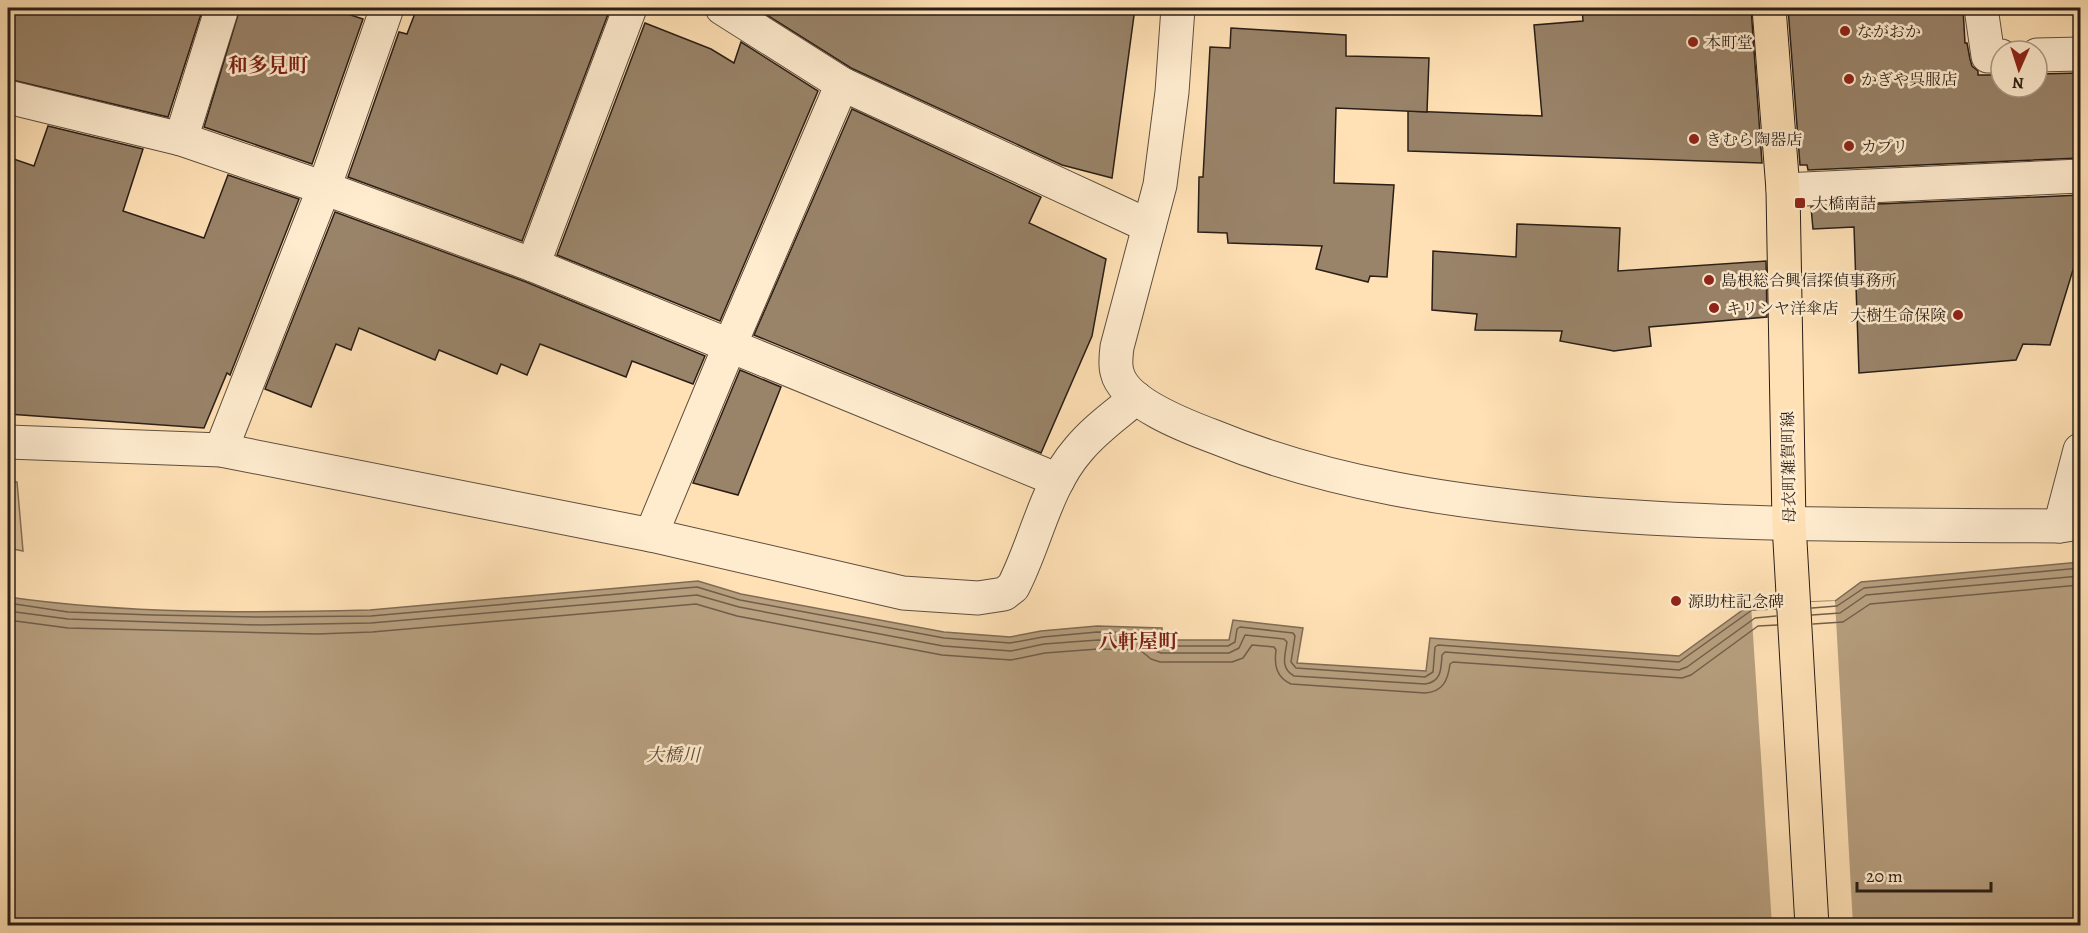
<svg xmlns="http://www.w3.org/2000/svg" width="2088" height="933" font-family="Alegreya,'Noto Serif JP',serif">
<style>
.green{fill:#dbc09a;stroke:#826f58;stroke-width:1.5}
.water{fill:#b79f7f;stroke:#7f6b55;stroke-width:1.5}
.pier{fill:#ffe1b5}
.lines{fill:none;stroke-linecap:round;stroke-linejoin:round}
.shore{stroke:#705e4a;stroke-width:1.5}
.building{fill:#998369;stroke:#2a1e16;stroke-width:1.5}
.minor-casing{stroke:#5f4f3e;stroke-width:35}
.major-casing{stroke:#2a1e16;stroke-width:35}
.minor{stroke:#ffeccf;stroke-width:33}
.major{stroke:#ffe1b5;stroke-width:33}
.poi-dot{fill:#8f2418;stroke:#ffeccf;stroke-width:2}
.labels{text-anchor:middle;stroke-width:5;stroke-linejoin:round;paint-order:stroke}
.poi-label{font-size:16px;fill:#2a1e16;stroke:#ffeccf;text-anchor:start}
.street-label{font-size:16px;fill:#2a1e16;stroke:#ffeccf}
.water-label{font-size:18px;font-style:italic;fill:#5b4b3b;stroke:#ffeccf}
.quarter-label{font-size:20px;font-weight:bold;fill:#7a1f14;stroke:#ffeccf}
</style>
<rect width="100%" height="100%" fill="#ffe1b5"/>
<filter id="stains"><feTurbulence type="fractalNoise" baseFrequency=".00333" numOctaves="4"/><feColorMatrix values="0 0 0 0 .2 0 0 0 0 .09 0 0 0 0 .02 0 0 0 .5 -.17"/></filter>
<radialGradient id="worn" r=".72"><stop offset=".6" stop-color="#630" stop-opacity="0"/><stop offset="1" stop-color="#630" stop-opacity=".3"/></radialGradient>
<!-- green -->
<path class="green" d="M 8,481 L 17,482 L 23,551 L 8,548 Z"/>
<!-- water -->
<path class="water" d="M 2080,562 L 2080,925 L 8,926 L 8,597 C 127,614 250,613 370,610 L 698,581 L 741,594 L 944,632 L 1010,637 L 1041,631 L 1097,626 L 1162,628 L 1162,640 L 1229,640 L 1233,620 L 1303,628 L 1297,663 L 1426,671 L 1430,638 L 1679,656 L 1751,604 L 1835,601 L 1861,582 Z"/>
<!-- pier -->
<path class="pier" d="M 1835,601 L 1853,925 L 1772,925 L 1751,604 Z"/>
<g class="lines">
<!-- shore -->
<g class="shore">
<path d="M 8,603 L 68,612 L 153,615 L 260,617 L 371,616 L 697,587 L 740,600 L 944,638 L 1010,643 L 1043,637 L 1097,632 L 1153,633 L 1155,635 L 1157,643 L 1162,646 L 1228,646 L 1235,642 L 1237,629 L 1240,627 L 1293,633 L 1295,636 L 1291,662 L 1296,668 L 1425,677 L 1433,672 L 1435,647 L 1438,645 L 1679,662 L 1752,610 L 1776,609"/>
<path d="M 1812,608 L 1837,606 L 1864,588 L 2080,568"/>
<path d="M 8,611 L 68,619 L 153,622 L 260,625 L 371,623 L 697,595 L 739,607 L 943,646 L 1011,651 L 1044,644 L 1098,640 L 1146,641 L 1153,650 L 1161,653 L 1229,653 L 1239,648 L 1245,635 L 1284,639 L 1287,642 C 1285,656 1280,668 1294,676 L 1425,684 C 1442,682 1441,668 1442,655 L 1445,652 L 1679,670 L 1687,667 L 1755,618 L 1776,616"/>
<path d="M 1812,615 L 1840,613 L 1866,595 L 2080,576"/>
<path d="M 8,620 L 68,628 L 317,634 L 372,632 L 696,604 L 737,616 L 942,655 L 1011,660 L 1045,653 L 1098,649 L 1140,650 L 1151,659 L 1160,662 L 1232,662 L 1243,658 L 1252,645 L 1274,647 L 1276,650 C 1274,665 1276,677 1291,684 L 1425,693 C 1443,692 1448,680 1450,664 L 1453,662 L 1682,678 L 1691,675 L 1758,626 L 1777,625"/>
<path d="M 1813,624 L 1843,622 L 1870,604 L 2080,585"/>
</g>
</g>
<!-- building -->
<g class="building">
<path d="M 8,8 L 203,8 L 168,117 L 8,79 Z"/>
<path d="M 240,8 L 329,8 L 363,19 L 312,164 L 204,127 Z"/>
<path d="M 417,8 L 610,9 L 522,241 L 348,177 L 399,32 L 407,34 Z"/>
<path d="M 756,8 L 1135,8 L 1112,178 L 1062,165 L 851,68 Z"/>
<path d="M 1582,8 L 1751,8 L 1762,163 L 1408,151 L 1408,111 L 1542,116 L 1534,25 L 1583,21 Z"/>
<path d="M 1788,8 L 1963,8 L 1965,43 L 1967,43 L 1970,59 L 1972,66 L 1978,71 L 1978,75 L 2001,75 L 2001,87 L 2037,87 L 2037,74 L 2080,73 L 2080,158 L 1808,170 L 1807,165 L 1800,165 Z"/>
<path d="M 645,23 L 711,49 L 734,63 L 741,42 L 818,91 L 720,321 L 557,255 Z"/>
<path d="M 1231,28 L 1346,35 L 1346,56 L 1429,58 L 1427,112 L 1336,108 L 1334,183 L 1394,185 L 1387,277 L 1370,276 L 1368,282 L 1316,269 L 1322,246 L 1228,243 L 1227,233 L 1198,232 L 1199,177 L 1203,177 L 1210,47 L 1230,48 Z"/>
<path d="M 852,109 L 1041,197 L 1029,223 L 1106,259 L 1092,336 L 1041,453 L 754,335 Z"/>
<path d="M 48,126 L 143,149 L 123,211 L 204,238 L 228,175 L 299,199 L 230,375 L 227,373 L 204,428 L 8,414 L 8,157 L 34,166 Z"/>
<path d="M 2080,195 L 2080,247 L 2050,345 L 2023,344 L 2016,360 L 1859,373 L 1854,227 L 1813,229 L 1811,207 Z"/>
<path d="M 335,212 L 526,282 L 705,356 L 693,384 L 632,361 L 626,377 L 540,344 L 527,375 L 501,364 L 497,374 L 439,350 L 435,360 L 359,328 L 351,350 L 336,344 L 311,407 L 265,389 Z"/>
<path d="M 1517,224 L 1620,228 L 1618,271 L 1766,261 L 1767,317 L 1649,327 L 1651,346 L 1614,351 L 1560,341 L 1562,331 L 1475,330 L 1477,314 L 1432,310 L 1433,251 L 1516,257 Z"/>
<path d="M 740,370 L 781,387 L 738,495 L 693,483 Z"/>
</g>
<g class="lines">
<!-- minor casing -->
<g class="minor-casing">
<g id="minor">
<path d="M 722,8 L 842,84 L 1149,226"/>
<path d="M 1178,8 L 1172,92 L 1160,185 L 1117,347 C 1116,355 1115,365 1117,372 C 1124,403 1188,427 1215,437 C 1330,484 1454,502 1578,513 C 1738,526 1899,525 2060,526 L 2080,523"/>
<path d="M 1981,8 L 1988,56 L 2001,56"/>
<path d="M 2037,55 L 2080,54"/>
<path d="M 8,97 L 181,139 L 324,188 L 533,265 L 1058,480"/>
<path d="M 181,139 L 222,8"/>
<path d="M 1783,190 L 2080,176"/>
<path d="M 533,265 L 630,8"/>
<path d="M 8,442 L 221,450 L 651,535 L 903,593 L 978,598 L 1004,594 L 1013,587 C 1036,543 1045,488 1078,450 C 1094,430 1117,414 1136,398"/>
<path d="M 221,450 L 324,188 L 387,8"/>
<path d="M 2060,526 L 2080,450"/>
<path d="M 651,535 L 730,345 L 842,84"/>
</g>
</g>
<!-- major casing -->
<g class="major-casing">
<path id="major" d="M 1769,8 L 1783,190 L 1789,524 L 1812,926"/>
</g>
<!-- minor -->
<use href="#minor" class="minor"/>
<!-- major -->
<use href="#major" class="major"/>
</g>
<!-- markers -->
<g class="poi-dot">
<circle cx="1845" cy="31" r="6"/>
<circle cx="1693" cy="42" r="6"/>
<circle cx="1849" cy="79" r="6"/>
<circle cx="1694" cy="139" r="6"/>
<circle cx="1849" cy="146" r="6"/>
<rect x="1794" y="197" width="12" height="12" rx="3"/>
<circle cx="1709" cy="280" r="6"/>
<circle cx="1714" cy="308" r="6"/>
<circle cx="1958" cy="315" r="6"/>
<circle cx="1676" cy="601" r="6"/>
</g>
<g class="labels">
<!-- poi labels -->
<g class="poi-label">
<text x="1857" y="37">ながおか</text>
<text x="1705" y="48">本町堂</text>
<text x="1861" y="85">かぎや呉服店</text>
<text x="1706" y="145">きむら陶器店</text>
<text x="1861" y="152">カプリ</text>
<text x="1812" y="209">大橋南詰</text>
<text x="1721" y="286">島根総合興信探偵事務所</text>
<text x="1726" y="314">キリンヤ洋傘店</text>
<text x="1946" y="321" text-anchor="end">大樹生命保険</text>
<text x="1688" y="607">源助柱記念碑</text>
</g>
<!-- street labels -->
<g class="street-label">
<text transform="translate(1788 467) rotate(-91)" y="6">母衣町雑賀町線</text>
</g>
<!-- water labels -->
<g class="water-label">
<text x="673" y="761">大橋川</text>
</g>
<!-- quarter labels -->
<g class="quarter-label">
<text x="268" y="72">和多見町</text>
<text x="1138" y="648">八軒屋町</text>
</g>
</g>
<!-- margin -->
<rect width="2088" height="933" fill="none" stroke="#ffe1b5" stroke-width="30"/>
<rect x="9" y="9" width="2070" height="915" fill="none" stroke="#2a1e16" stroke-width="3"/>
<rect x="15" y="15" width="2058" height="903" fill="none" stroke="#2a1e16" stroke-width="1.5"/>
<!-- north arrow -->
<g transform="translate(2019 69) rotate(183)"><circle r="28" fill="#ffeccf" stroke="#aa9a85" stroke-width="1.5"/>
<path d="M0-4.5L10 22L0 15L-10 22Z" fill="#8f2418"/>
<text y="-9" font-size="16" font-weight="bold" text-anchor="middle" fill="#2a1e16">N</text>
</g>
<!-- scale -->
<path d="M1857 882v9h134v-9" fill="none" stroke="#2a1e16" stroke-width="3"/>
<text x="1866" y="882" font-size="18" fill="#2a1e16" stroke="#ffeccf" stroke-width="4.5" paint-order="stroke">20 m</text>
<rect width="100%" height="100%" filter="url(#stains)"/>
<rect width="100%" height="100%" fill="url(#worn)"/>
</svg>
